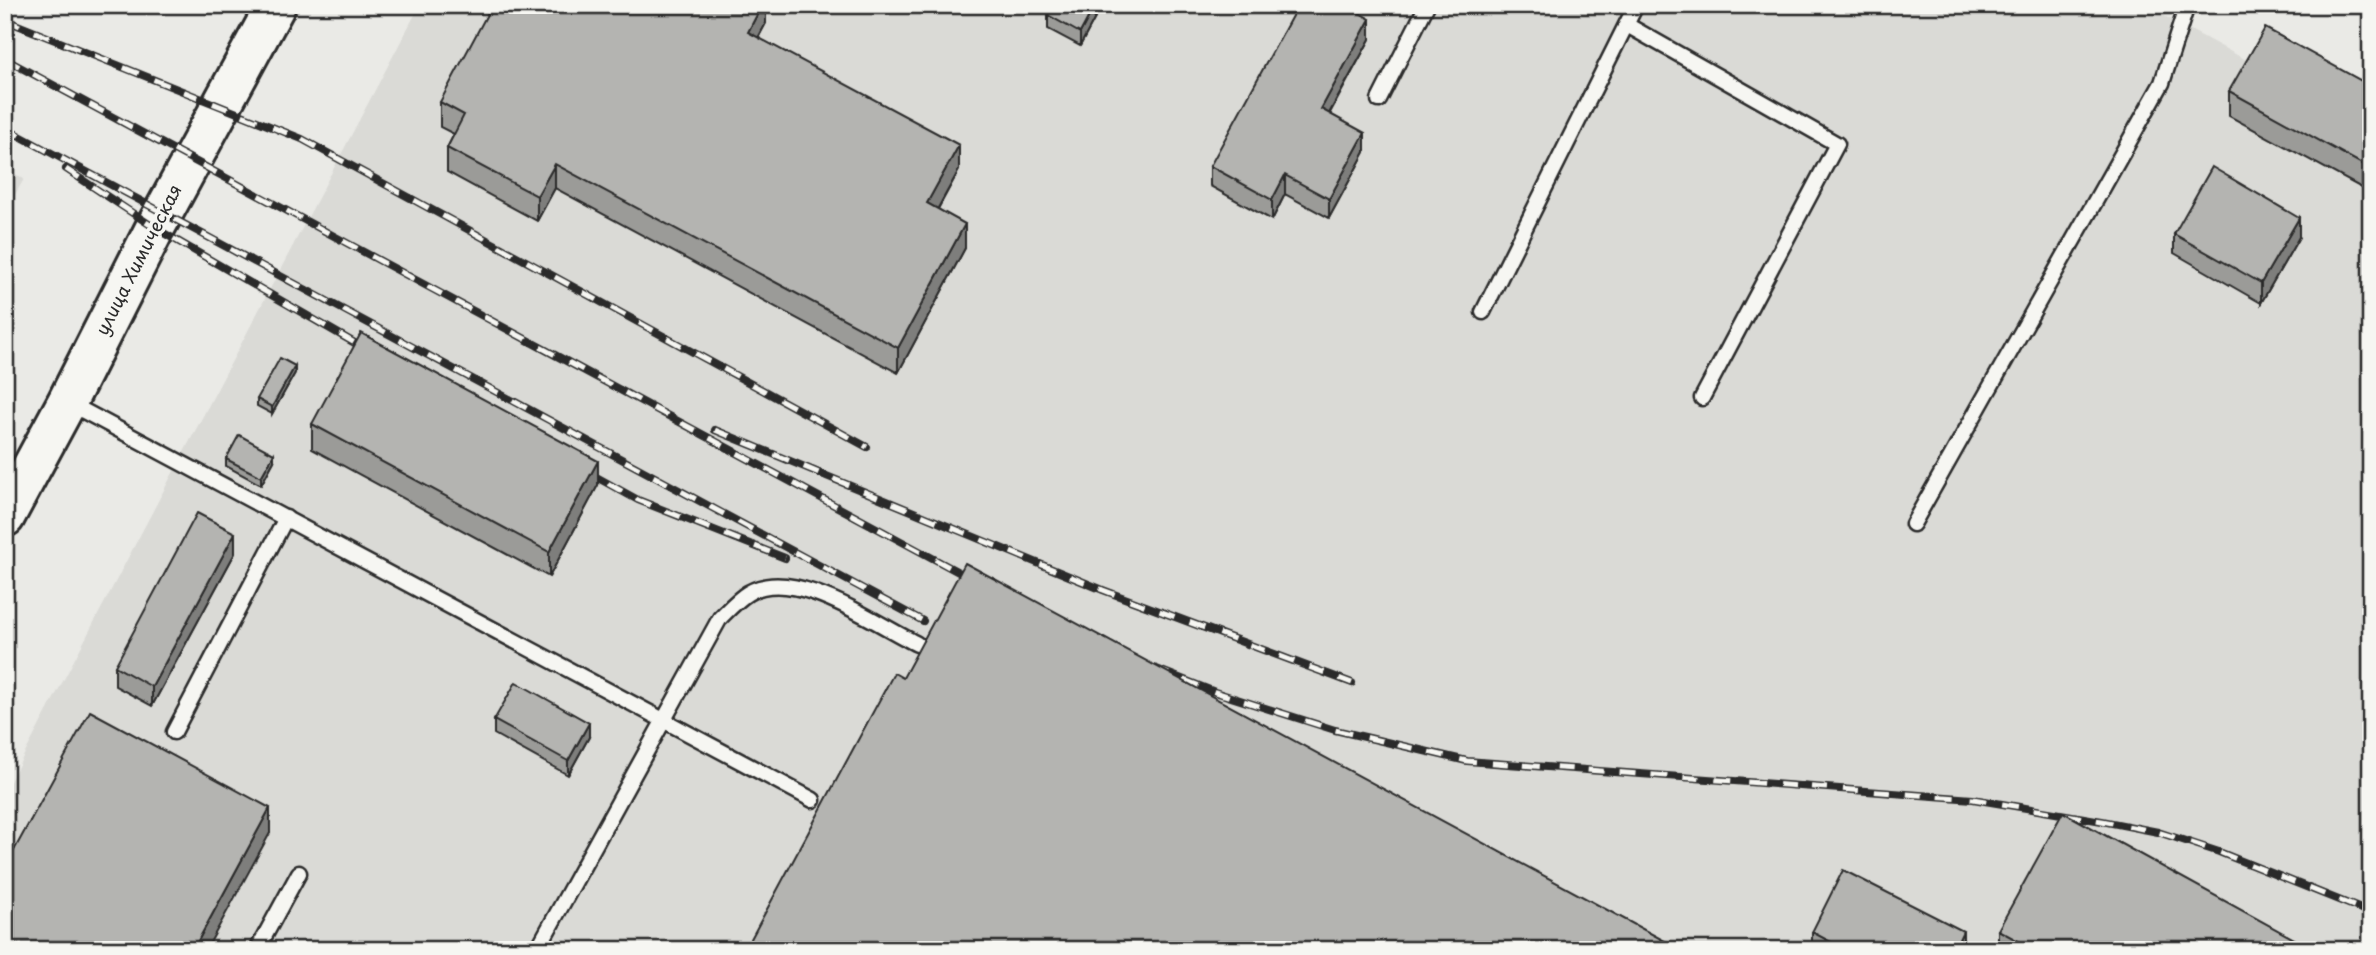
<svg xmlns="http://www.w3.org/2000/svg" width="2376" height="955" font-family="'Playpen Sans',sans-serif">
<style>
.built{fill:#dadad6}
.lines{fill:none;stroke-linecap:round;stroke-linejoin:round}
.lane-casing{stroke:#2b2b2b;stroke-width:19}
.secondary-casing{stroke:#2b2b2b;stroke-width:44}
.lane{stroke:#f6f6f2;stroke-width:14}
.secondary{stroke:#f6f6f2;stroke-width:38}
.rail-casing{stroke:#2b2b2b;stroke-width:8}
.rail{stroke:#f6f6f2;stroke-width:5;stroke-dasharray:16;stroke-linecap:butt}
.wall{fill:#9b9b98;stroke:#2b2b2b;stroke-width:2}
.shaded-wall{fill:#7e7e7c;stroke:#2b2b2b;stroke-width:2}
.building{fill:#b4b4b1;stroke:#2b2b2b;stroke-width:2}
.labels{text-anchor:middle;stroke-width:7;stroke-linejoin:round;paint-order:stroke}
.street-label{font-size:18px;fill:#2b2b2b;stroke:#f6f6f2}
</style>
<rect width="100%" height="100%" fill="#eaeae6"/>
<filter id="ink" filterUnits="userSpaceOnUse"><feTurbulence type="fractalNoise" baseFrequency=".0143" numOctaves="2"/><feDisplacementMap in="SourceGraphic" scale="14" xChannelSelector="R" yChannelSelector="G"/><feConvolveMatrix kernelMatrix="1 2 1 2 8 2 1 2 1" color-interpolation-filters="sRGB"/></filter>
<g filter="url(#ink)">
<!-- built -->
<g class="built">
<path d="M 420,5 L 2144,5 L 2371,127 L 2371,950 L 5,950 L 5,791 Z"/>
<path d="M 5,168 L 24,179 L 5,212 Z"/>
</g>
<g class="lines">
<!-- lane casing -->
<g class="lane-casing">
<g id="lane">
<path d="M 1627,25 L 1837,144 L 1702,398"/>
<path d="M 1379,100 L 1427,5"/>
<path d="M 1483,312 L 1636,5"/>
<path d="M 67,402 L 813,800"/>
<path d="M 1913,524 L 2162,83 L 2187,5"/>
<path d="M 174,732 L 286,518"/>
<path d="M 257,950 L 299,873"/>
<path d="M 537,950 L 720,618 C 728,610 738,599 748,593 C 794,565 874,623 917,644"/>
</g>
</g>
<!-- secondary casing -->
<g class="secondary-casing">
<path id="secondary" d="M 5,517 L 67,402 L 155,228 L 276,5"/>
</g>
<!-- lane -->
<use href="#lane" class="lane"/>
<!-- secondary -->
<use href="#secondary" class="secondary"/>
<!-- rail casing -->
<g class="rail-casing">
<g id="rail">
<path d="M 5,20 L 302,139 L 867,447"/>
<path d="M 5,59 L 977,582"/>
<path d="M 5,128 L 923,621"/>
<path d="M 66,169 L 155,228 L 372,353"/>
<path d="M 715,430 L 1103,590 L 1352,683"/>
<path d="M 580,468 L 638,500 L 785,558"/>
<path d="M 1154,668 L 1215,692 L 1335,730 L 1467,761 L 1973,799 L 2102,821 L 2158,832 L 2219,852 L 2371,913"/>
</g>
</g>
<!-- rail -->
<use href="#rail" class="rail"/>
</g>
<!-- wall -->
<g class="wall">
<path d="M 766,5 L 766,23 L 758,38 L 959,170 L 938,209 L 965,248 L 898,373 L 555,188 L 537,221 L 447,172 L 447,148 L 454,134 L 440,127 L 440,102 Z"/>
<path d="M 1102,5 L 1080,46 L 1048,29 L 1048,15 Z"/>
<path d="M 1370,39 L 1330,113 L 1365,152 L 1329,218 L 1285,194 L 1272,220 L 1210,186 L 1210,166 Z"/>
<path d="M 2371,86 L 2371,193 L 2229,116 L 2229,91 Z"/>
<path d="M 2174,234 L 2299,237 L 2261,303 L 2174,253 Z"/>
<path d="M 295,373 L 272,414 L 257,406 L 257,399 Z"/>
<path d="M 312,424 L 598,485 L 549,577 L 312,449 Z"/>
<path d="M 226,459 L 274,461 L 261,485 L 226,466 Z"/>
<path d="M 235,553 L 152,706 L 115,686 L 115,666 Z"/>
<path d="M 494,720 L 589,737 L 568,775 L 494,734 Z"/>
<path d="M 1998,930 L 2305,950 L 1998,950 Z"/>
<path d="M 1812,932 L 1963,950 L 1812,950 Z"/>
</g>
<!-- shaded-wall -->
<g class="shaded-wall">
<path d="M 762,5 L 766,5 L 766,23 L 748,57 L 748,32 Z"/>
<path d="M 1095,5 L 1102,5 L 1080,46 L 1080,33 Z"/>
<path d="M 1370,19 L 1370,39 L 1321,128 L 1321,109 Z"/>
<path d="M 1365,133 L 1365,152 L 1329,218 L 1329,199 Z"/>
<path d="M 959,145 L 959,170 L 927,228 L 927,203 Z"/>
<path d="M 555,164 L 555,188 L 537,221 L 537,196 Z"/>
<path d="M 12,167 L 12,192 L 5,204 L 5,179 Z"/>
<path d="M 1285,175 L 1285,194 L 1272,220 L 1272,200 Z"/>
<path d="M 2299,218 L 2299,237 L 2261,303 L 2261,283 Z"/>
<path d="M 965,224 L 965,248 L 898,373 L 898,348 Z"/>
<path d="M 295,366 L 295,373 L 272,414 L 272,407 Z"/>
<path d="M 274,454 L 274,461 L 261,485 L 261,477 Z"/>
<path d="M 598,461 L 598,485 L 549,577 L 549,552 Z"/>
<path d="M 235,533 L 235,553 L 152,706 L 152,687 Z"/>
<path d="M 589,723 L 589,737 L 568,775 L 568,761 Z"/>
<path d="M 270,808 L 270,833 L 206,950 L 193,950 Z"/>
<path d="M 1963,931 L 1963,950 L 1954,950 Z"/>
</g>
<!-- building -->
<g class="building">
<path d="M 492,5 L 762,5 L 748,32 L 959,145 L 927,203 L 965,224 L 898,348 L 555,164 L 537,196 L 447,148 L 464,115 L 440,102 Z"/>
<path d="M 1053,5 L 1095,5 L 1080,33 L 1048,15 Z"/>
<path d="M 1298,5 L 1345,5 L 1370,19 L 1321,109 L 1365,133 L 1329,199 L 1285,175 L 1272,200 L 1210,166 Z"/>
<path d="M 2265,28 L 2371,86 L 2371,169 L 2229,91 Z"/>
<path d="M 5,163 L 12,167 L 5,179 Z"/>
<path d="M 2212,167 L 2299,218 L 2261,283 L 2174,234 Z"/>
<path d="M 361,333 L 598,461 L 549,552 L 312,424 Z"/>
<path d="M 280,358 L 295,366 L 272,407 L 257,399 Z"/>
<path d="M 239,435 L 274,454 L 261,477 L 226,459 Z"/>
<path d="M 197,513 L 235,533 L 152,687 L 115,666 Z"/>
<path d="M 965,563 L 1674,946 L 1672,950 L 745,950 L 894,673 L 903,678 Z"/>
<path d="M 516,682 L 589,723 L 568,761 L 494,720 Z"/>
<path d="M 90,711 L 270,808 L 193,950 L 5,950 L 5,867 Z"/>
<path d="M 2063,812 L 2305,945 L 2302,950 L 2035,950 L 1998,930 Z"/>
<path d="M 1843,870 L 1963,931 L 1954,950 L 1846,950 L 1812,932 Z"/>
</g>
</g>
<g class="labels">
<!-- street labels -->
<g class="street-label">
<text transform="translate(139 260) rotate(-63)" y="6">улица Химическая</text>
</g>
</g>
<!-- margin -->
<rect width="2376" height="955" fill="none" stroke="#f6f6f2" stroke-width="28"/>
<rect x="14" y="14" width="2348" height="927" fill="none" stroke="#2b2b2b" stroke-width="2.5" filter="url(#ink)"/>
</svg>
